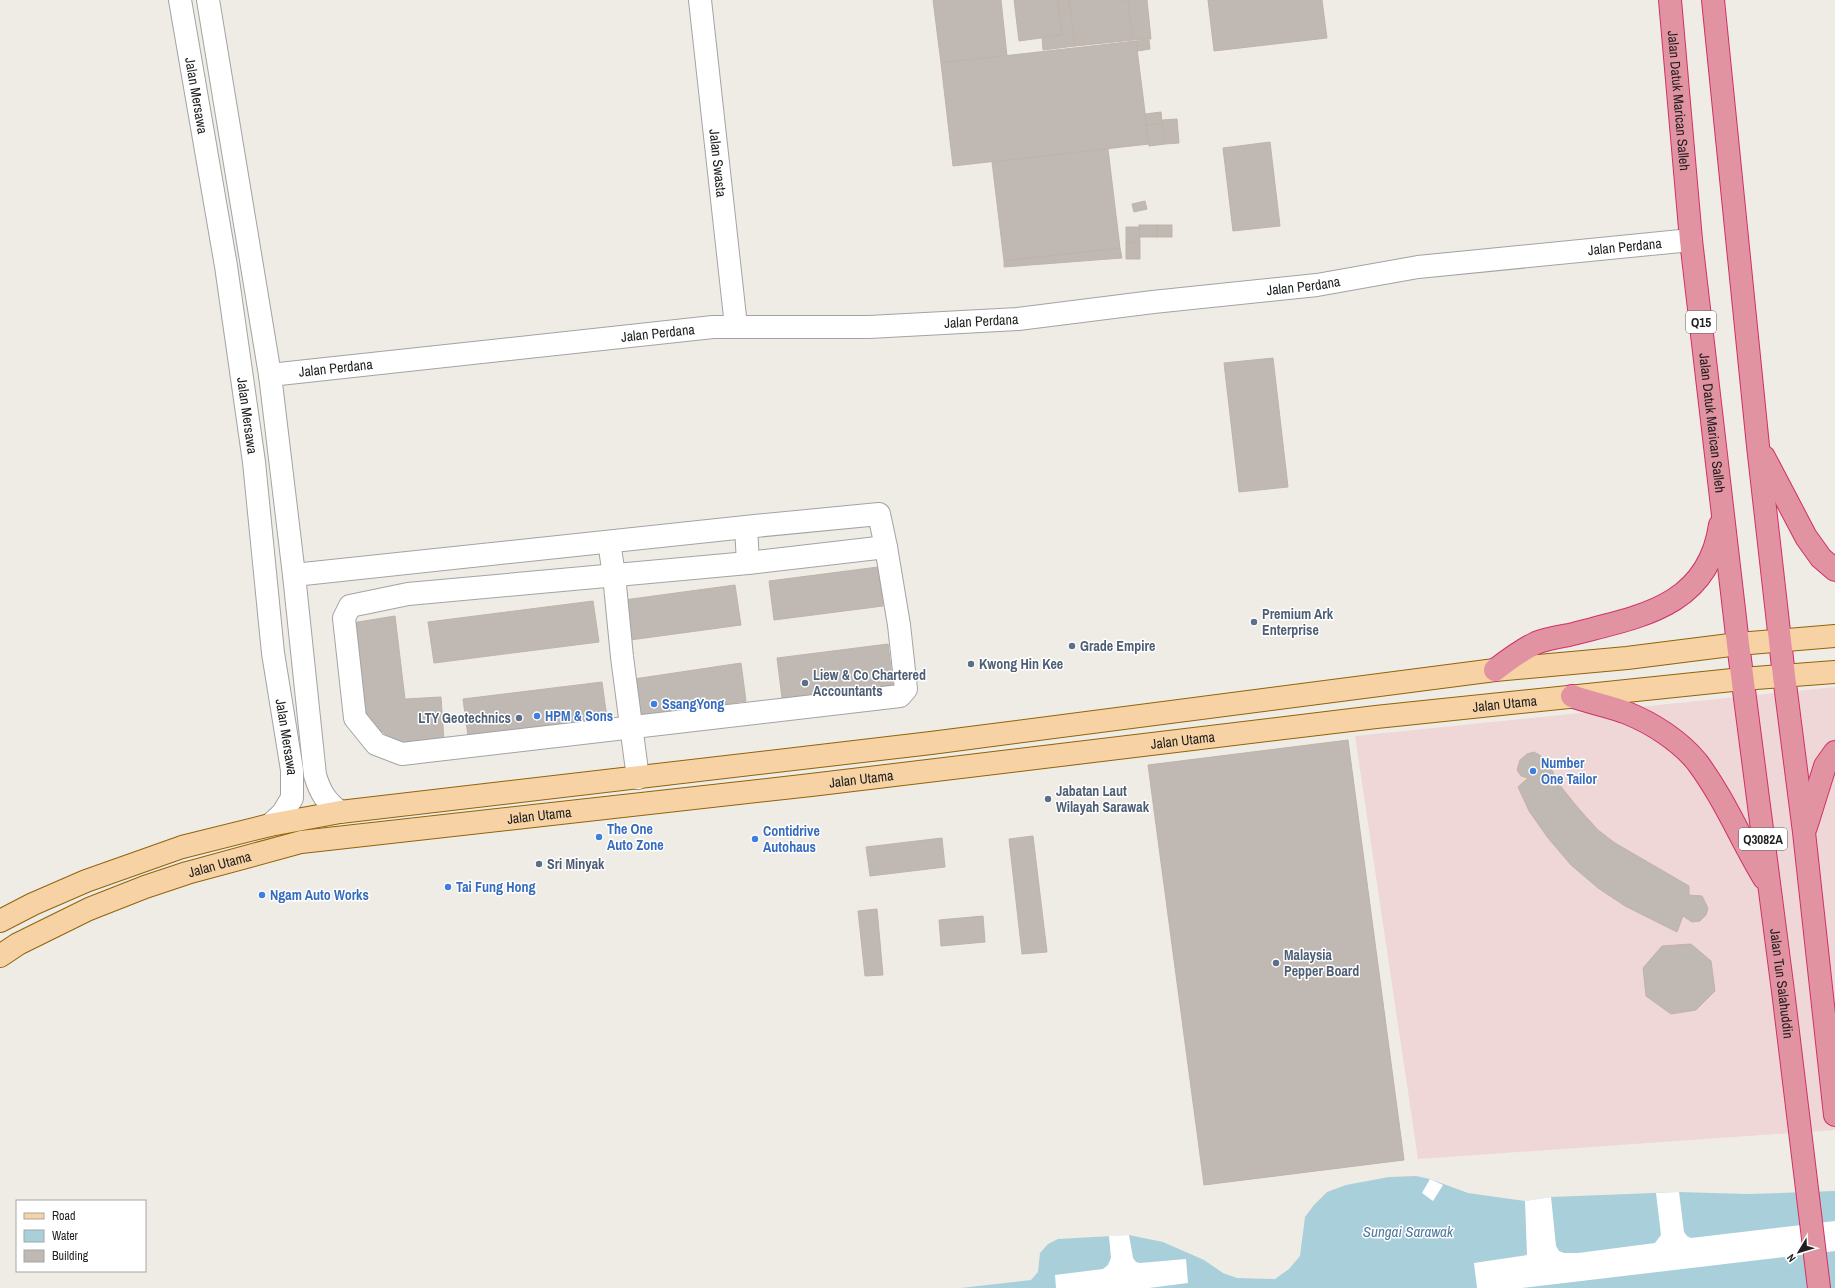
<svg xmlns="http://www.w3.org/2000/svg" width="1835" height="1288" font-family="'Archivo Narrow',sans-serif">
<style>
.commercial{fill:#efd7d7}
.water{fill:#a9cfda}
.pier{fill:#fff}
.building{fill:#c0b8b3;stroke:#c0b3a9}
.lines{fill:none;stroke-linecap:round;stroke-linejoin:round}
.minor-casing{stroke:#a3a3a3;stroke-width:24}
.major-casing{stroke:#916309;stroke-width:24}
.highway-casing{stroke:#d03068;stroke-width:24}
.minor{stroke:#fff;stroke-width:22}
.major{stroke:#f6d2a4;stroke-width:22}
.highway{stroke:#e293a2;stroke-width:22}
.service-dot{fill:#5c6f8a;stroke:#fff;stroke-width:1.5}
.shop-dot{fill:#3f7fe0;stroke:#fff;stroke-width:1.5}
.labels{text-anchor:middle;stroke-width:3;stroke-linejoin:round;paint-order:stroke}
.shield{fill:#fff;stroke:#626262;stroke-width:1}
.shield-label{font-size:13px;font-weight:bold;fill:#1f1f1f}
.street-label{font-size:14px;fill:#1f1f1f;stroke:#fff}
.service-label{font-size:14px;font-weight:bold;fill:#4e5e75;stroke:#fff;text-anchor:start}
.shop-label{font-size:14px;font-weight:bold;fill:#366cbe;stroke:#fff;text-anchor:start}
.water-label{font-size:15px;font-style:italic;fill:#4e79a1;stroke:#fff}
</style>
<rect width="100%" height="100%" fill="#efece6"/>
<!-- commercial -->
<path class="commercial" d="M 1835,687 L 1835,1130 L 1418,1159 L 1355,736 Z"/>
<!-- water -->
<path class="water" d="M 1416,1176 L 1430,1179 L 1468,1193 L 1525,1201 L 1551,1197 L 1679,1192 L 1747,1194 L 1835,1191 L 1835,1288 L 961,1288 L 1031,1280 L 1038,1272 L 1040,1253 L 1048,1244 L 1058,1239 L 1129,1235 L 1163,1242 L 1204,1260 L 1223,1273 L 1237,1278 L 1275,1279 L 1289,1269 L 1300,1256 L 1305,1217 L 1314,1205 L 1327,1192 L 1346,1185 L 1389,1177 Z"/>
<!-- pier -->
<g class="pier">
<path d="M 1430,1179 L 1443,1185 L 1433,1201 L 1422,1193 Z"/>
<path d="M 1679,1192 L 1684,1232 L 1687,1236 L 1691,1238 L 1835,1221 L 1835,1251 L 1522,1288 L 1477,1288 L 1474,1263 L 1527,1255 L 1525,1201 L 1551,1197 L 1556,1246 L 1559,1251 L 1564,1253 L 1578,1253 L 1655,1243 L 1661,1235 L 1656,1193 Z"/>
<path d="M 1129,1235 L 1133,1258 L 1136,1262 L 1140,1263 L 1186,1259 L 1188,1283 L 1149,1288 L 1056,1288 L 1055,1275 L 1103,1269 L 1108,1265 L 1111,1258 L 1109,1236 Z"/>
</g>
<!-- building -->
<g class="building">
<path d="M 933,0 L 1001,0 L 1007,56 L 941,63 Z"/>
<path d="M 1014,0 L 1058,0 L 1062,35 L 1019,41 Z"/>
<path d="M 1058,0 L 1069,0 L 1075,46 L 1043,50 L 1042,38 L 1062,35 Z"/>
<path d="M 1069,0 L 1128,0 L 1133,40 L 1075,46 Z"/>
<path d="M 1128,0 L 1147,0 L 1151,39 L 1133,40 Z"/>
<path d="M 1208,0 L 1322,0 L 1327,38 L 1214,51 Z"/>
<path d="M 1149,40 L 1150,49 L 1138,51 L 1136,41 Z"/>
<path d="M 1136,41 L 1149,144 L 953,166 L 941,63 Z"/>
<path d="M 1161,112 L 1162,124 L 1146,125 L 1145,114 Z"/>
<path d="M 1177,119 L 1179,143 L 1165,144 L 1162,120 Z"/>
<path d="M 1162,124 L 1165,144 L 1149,146 L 1146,125 Z"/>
<path d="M 1270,142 L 1280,226 L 1233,231 L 1223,148 Z"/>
<path d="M 1108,149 L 1120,248 L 1004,261 L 992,162 Z"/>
<path d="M 1145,201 L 1147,209 L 1134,212 L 1132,204 Z"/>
<rect x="1139" y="225" width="18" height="12"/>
<rect x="1157" y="225" width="15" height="12"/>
<path d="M 1126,227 L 1139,227 L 1140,242 L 1126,243 Z"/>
<path d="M 1140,242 L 1140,259 L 1126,259 L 1126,243 Z"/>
<path d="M 1120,248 L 1122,258 L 1004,267 L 1004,261 Z"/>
<path d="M 1273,358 L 1288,487 L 1239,492 L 1224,363 Z"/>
<path d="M 878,567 L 883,606 L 774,620 L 769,581 Z"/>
<path d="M 735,585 L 741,625 L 630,640 L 624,600 Z"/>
<path d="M 593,601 L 599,642 L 434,663 L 428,622 Z"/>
<path d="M 395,616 L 405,699 L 441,697 L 444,741 L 401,746 L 364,718 L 352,623 Z"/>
<path d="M 888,644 L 893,685 L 782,698 L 777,658 Z"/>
<path d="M 741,663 L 746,701 L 640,717 L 634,679 Z"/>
<path d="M 602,682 L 607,718 L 468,736 L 463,699 Z"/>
<path d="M 1348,740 L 1404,1160 L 1204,1185 L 1148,765 Z"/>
<path d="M 1534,752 L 1541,756 L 1545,761 L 1543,770 L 1551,768 L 1558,783 L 1579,809 L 1598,830 L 1615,843 L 1689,886 L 1689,895 L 1702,896 L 1708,908 L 1706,915 L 1700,921 L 1692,922 L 1683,916 L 1677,932 L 1625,906 L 1598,888 L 1571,865 L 1548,838 L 1529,811 L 1518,787 L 1528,778 L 1521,776 L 1517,770 L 1520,760 L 1527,754 Z"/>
<path d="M 1033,836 L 1047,952 L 1022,954 L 1009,839 Z"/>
<path d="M 942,838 L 945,867 L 870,876 L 866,847 Z"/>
<path d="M 877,909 L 883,975 L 865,976 L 858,911 Z"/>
<path d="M 983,916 L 985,942 L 941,946 L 939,920 Z"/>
<path d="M 1691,944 L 1711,961 L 1715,991 L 1696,1010 L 1671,1014 L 1646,996 L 1643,968 L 1662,946 Z"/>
</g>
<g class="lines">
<!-- minor casing -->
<g class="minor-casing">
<g id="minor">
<path id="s1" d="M 180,0 L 226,266 L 254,462 L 273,653 L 292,770 L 292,798 L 283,813 L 270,825"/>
<path d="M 208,0 L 270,375 L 294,575 L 315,775 C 320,792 326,802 340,812"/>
<path id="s2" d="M 700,0 L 736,326"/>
<path id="s3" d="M 270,375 L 713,327 L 869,327 L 1018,319 L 1153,302 L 1317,285 L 1418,267 L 1691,240"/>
<path d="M 746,527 L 748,563"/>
<path d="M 609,542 L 614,575 L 622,657 L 638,778"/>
<path d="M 886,547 L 899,625 L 906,689 L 900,696 L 402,754 L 376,744 L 355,718 L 344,618 L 350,606 L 408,594 L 748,563 Z"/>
<path d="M 294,575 L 755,526 L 879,514 L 886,547"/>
</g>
</g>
<!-- major casing -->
<g class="major-casing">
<g id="major">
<path d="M 0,921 L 33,904 L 86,881 L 182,847 L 270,825 L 340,812 L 931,743 L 1495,670 L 1627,658 L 1738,644 L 1835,636"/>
<path id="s4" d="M 0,956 L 18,944 L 89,909 L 145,887 L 187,873 L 301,842 L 811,785 L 1376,717 L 1742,679 L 1835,672"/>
</g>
</g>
<!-- highway casing -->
<g class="highway-casing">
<g id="highway">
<path id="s5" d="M 1670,0 L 1691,240 L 1738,644 L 1784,999 L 1819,1288"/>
<path d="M 1713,0 L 1758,446 L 1784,676 L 1804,832 L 1835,1115"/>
<path d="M 1764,457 L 1806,537 L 1821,558 L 1835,570"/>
<path d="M 1495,670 C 1508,660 1521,650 1536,643 C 1546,639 1558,637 1569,635 C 1636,617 1708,609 1720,525"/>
<path d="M 1572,696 C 1590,703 1610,706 1627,713 C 1652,723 1680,741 1697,762 C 1724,798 1741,840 1764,878"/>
<path d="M 1806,827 L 1825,766 L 1835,752"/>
</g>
</g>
<!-- minor -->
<use href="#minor" class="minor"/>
<!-- major -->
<use href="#major" class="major"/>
<!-- highway -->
<use href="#highway" class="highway"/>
</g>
<!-- markers -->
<g class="service-dot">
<circle cx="1254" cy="622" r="4"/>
<circle cx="1072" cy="646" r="4"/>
<circle cx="971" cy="664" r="4"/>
<circle cx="805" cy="683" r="4"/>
<circle cx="519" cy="718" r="4"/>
<circle cx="1048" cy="799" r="4"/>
<circle cx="539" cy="864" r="4"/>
<circle cx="1276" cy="963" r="4"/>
</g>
<g class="shop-dot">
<circle cx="654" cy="704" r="4"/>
<circle cx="537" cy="716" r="4"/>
<circle cx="1533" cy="771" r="4"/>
<circle cx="599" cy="837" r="4"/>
<circle cx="755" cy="839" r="4"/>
<circle cx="448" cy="887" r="4"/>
<circle cx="262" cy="895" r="4"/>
</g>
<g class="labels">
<!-- shield labels -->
<g class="shield">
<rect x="1686" y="311" width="30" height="22" rx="3"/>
<rect x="1739" y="828" width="48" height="22" rx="3"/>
</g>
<g class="shield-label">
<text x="1701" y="327">Q15</text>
<text x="1763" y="844">Q3082A</text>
</g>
<!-- street labels -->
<g class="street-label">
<text dy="5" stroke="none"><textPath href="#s1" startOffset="97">Jalan Mersawa</textPath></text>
<text dy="5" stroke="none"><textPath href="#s5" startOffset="101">Jalan Datuk Marican Salleh</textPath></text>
<text dy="5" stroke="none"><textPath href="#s2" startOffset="164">Jalan Swasta</textPath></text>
<text dy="5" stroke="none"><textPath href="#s3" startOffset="1362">Jalan Perdana</textPath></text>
<text dy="5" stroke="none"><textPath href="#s3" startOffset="1038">Jalan Perdana</textPath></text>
<text dy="5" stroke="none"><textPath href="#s3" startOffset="714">Jalan Perdana</textPath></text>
<text dy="5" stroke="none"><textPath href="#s3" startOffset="390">Jalan Perdana</textPath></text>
<text dy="5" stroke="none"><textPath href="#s3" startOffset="66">Jalan Perdana</textPath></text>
<text dy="5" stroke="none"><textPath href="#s1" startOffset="421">Jalan Mersawa</textPath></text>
<text dy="5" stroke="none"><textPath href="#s5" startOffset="425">Jalan Datuk Marican Salleh</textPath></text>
<text dy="5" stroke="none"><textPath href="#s4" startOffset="1535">Jalan Utama</textPath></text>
<text dy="5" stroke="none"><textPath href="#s1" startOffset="745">Jalan Mersawa</textPath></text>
<text dy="5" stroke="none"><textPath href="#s4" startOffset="1211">Jalan Utama</textPath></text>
<text dy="5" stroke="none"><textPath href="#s4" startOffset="887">Jalan Utama</textPath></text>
<text dy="5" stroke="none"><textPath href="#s4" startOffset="563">Jalan Utama</textPath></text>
<text dy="5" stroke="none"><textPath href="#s4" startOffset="239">Jalan Utama</textPath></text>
<text dy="5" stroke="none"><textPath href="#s5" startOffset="990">Jalan Tun Salahuddin</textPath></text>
</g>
<!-- service labels -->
<g class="service-label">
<text x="1262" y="619">Premium Ark<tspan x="1262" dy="16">Enterprise</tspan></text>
<text x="1080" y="651">Grade Empire</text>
<text x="979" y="669">Kwong Hin Kee</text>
<text x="813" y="680">Liew &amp; Co Chartered<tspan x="813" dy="16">Accountants</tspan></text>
<text x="511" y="723" text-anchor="end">LTY Geotechnics</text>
<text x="1056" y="796">Jabatan Laut<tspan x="1056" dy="16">Wilayah Sarawak</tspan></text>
<text x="547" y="869">Sri Minyak</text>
<text x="1284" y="960">Malaysia<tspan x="1284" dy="16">Pepper Board</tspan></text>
</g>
<!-- shop labels -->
<g class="shop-label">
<text x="662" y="709">SsangYong</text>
<text x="545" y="721">HPM &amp; Sons</text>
<text x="1541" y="768">Number<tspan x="1541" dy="16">One Tailor</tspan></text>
<text x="607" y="834">The One<tspan x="607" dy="16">Auto Zone</tspan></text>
<text x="763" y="836">Contidrive<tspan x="763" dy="16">Autohaus</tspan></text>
<text x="456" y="892">Tai Fung Hong</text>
<text x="270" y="900">Ngam Auto Works</text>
</g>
<!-- water labels -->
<g class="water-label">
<text x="1408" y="1237">Sungai Sarawak</text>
</g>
</g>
<!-- legend -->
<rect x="16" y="1200" width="130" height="72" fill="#ffffff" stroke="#a5a5a5"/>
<rect x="24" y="1213" width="20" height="6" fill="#f6d2a4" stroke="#a5a5a5"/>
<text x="52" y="1220" font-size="12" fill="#1f1f1f">Road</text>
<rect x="24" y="1230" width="20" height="12" fill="#a9cfda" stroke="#a5a5a5"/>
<text x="52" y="1240" font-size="12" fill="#1f1f1f">Water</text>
<rect x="24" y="1250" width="20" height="12" fill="#c0b8b3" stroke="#a5a5a5"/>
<text x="52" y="1260" font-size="12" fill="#1f1f1f">Building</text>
<!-- north arrow -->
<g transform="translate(1799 1252) rotate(232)" stroke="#ffffff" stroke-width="3" paint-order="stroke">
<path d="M0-3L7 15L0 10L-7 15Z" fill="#1f1f1f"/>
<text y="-6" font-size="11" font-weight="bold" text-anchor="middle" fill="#1f1f1f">N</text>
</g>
</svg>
